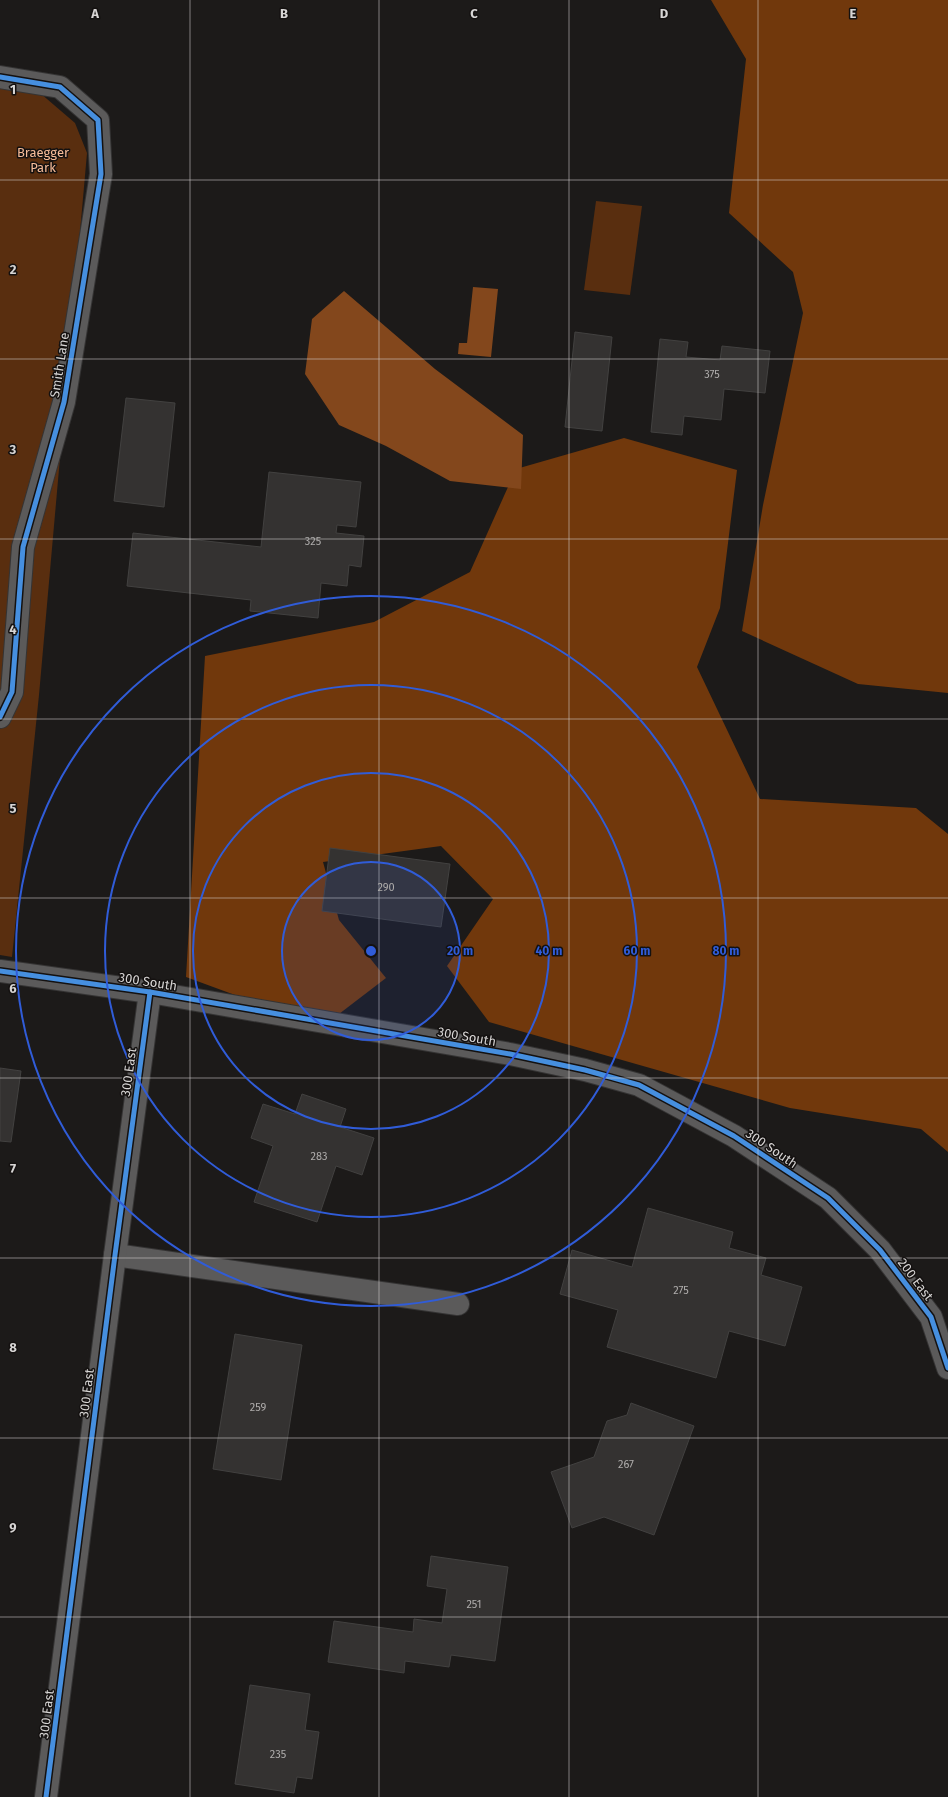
<svg xmlns="http://www.w3.org/2000/svg" width="948" height="1797" font-family="'Fira Sans',sans-serif">
<style>
.green{fill:#592e0f}
.forest{fill:#71380c}
.water{fill:#83471c}
.building{fill:#343231;stroke:#424140}
.lines{fill:none;stroke-linecap:round;stroke-linejoin:round}
.minor-casing{stroke:#353434;stroke-width:24}
.minor{stroke:#5b5a5a;stroke-width:22}
.cycleway-casing{stroke:#141110;stroke-width:8}
.cycleway{stroke:#468fdf;stroke-width:5}
.grid{fill:none;stroke:#d7d5d4;stroke-width:1;stroke-opacity:0.55}
.ring{fill:none;stroke:#305cd8;stroke-width:2}
.labels{text-anchor:middle;stroke-width:3;stroke-linejoin:round;paint-order:stroke}
.number-label{font-size:11px;fill:#aeacab}
.park-label{font-size:13px;fill:#f7bc99;stroke:#141110}
.street-label{font-size:13px;fill:#d7d5d4;stroke:#141110}
.grid-label{font-size:13px;text-anchor:middle;font-weight:bold;fill:#d7d5d4;stroke:#141110;stroke-width:3;stroke-linejoin:round;paint-order:stroke}
.centre{fill:#305cd8;stroke:#141110;stroke-width:2}
.ring-label{font-size:12px;text-anchor:middle;font-weight:bold;fill:#305cd8;stroke:#141110;stroke-width:3;stroke-linejoin:round;paint-order:stroke}
</style>
<rect width="100%" height="100%" fill="#1c1a19"/>
<!-- green -->
<g class="green">
<path d="M 0,87 L 40,93 L 75,123 L 87,153 L 39,695 L 12,957 L 0,955 Z"/>
<path d="M 596,201 L 642,206 L 630,295 L 584,290 Z"/>
</g>
<!-- forest -->
<g class="forest">
<path d="M 711,0 L 948,0 L 948,693 L 858,684 L 742,631 L 763,505 L 803,313 L 793,272 L 729,213 L 746,59 Z"/>
<path d="M 624,438 L 737,470 L 720,608 L 697,667 L 760,799 L 916,808 L 948,834 L 948,1152 L 921,1129 L 790,1108 L 489,1022 L 447,966 L 493,899 L 441,846 L 323,862 L 339,920 L 386,978 L 322,1027 L 186,977 L 205,656 L 374,622 L 470,572 L 516,469 Z"/>
</g>
<!-- water -->
<g class="water">
<path d="M 473,287 L 498,289 L 491,357 L 458,354 L 459,343 L 467,343 Z"/>
<path d="M 344,291 L 435,369 L 523,435 L 521,489 L 450,481 L 386,446 L 339,425 L 305,374 L 312,319 Z"/>
</g>
<!-- building -->
<g class="building">
<path d="M 575,332 L 612,337 L 602,431 L 565,427 Z"/>
<path d="M 660,339 L 688,342 L 686,357 L 720,360 L 722,346 L 770,351 L 765,393 L 724,389 L 721,420 L 684,416 L 682,435 L 651,432 Z"/>
<path d="M 126,398 L 175,403 L 164,507 L 114,501 Z"/>
<path d="M 269,472 L 361,482 L 356,527 L 337,525 L 336,533 L 364,536 L 361,567 L 349,565 L 347,586 L 321,583 L 318,618 L 250,611 L 251,600 L 127,586 L 133,533 L 261,547 Z"/>
<path d="M 330,848 L 450,864 L 441,927 L 322,911 Z"/>
<path d="M 0,1068 L 21,1071 L 11,1142 L 0,1141 Z"/>
<path d="M 302,1094 L 346,1109 L 340,1127 L 374,1138 L 362,1175 L 336,1166 L 317,1222 L 254,1202 L 273,1146 L 251,1138 L 263,1104 L 295,1114 Z"/>
<path d="M 648,1208 L 733,1232 L 729,1248 L 766,1258 L 761,1275 L 802,1287 L 785,1346 L 729,1331 L 716,1378 L 607,1347 L 618,1310 L 560,1294 L 572,1250 L 632,1267 Z"/>
<path d="M 235,1334 L 302,1345 L 281,1480 L 213,1469 Z"/>
<path d="M 631,1403 L 694,1426 L 654,1535 L 604,1517 L 572,1528 L 551,1472 L 594,1457 L 607,1421 L 627,1415 Z"/>
<path d="M 431,1556 L 508,1567 L 495,1661 L 451,1655 L 449,1667 L 405,1661 L 404,1673 L 328,1662 L 334,1621 L 413,1632 L 414,1619 L 442,1623 L 447,1589 L 427,1586 Z"/>
<path d="M 250,1685 L 310,1694 L 305,1730 L 319,1732 L 312,1779 L 297,1777 L 294,1793 L 235,1784 Z"/>
</g>
<g class="lines">
<!-- minor casing -->
<g class="minor-casing">
<g id="minor">
<path d="M 0,77 L 60,87 L 98,120 L 101,174 L 64,402 L 23,547 L 12,692 L 0,717"/>
<path d="M 0,971 L 150,992 L 510,1054 L 585,1070 L 639,1085 L 734,1136 L 828,1198 L 880,1250 L 931,1317 L 948,1368"/>
<path d="M 115,1255 L 458,1304"/>
<path d="M 46,1797 L 115,1255 L 150,992"/>
</g>
</g>
<!-- minor -->
<use href="#minor" class="minor"/>
<!-- cycleway casing -->
<g class="cycleway-casing">
<g id="cycleway">
<path d="M 0,77 L 60,87 L 98,120 L 101,174 L 64,402 L 23,547 L 12,692 L 0,717"/>
<path d="M 0,971 L 150,992 L 510,1054 L 585,1070 L 639,1085 L 734,1136 L 828,1198 L 880,1250 L 931,1317 L 948,1368"/>
<path d="M 46,1797 L 115,1255 L 150,992"/>
</g>
</g>
<!-- cycleway -->
<use href="#cycleway" class="cycleway"/>
</g>
<!-- grid -->
<path class="grid" d="M 190,0 L 190,1797M 379,0 L 379,1797M 569,0 L 569,1797M 758,0 L 758,1797M 0,180 L 948,180M 0,359 L 948,359M 0,539 L 948,539M 0,719 L 948,719M 0,898 L 948,898M 0,1078 L 948,1078M 0,1258 L 948,1258M 0,1438 L 948,1438M 0,1617 L 948,1617"/>
<!-- distance rings -->
<circle cx="371" cy="951" r="89" fill="#305cd8" fill-opacity=".12"/>
<g class="ring">
<circle cx="371" cy="951" r="89"/>
<circle cx="371" cy="951" r="178"/>
<circle cx="371" cy="951" r="266"/>
<circle cx="371" cy="951" r="355"/>
</g>
<g class="labels">
<!-- number labels -->
<g class="number-label">
<text x="712" y="378">375</text>
<text x="313" y="545">325</text>
<text x="386" y="891">290</text>
<text x="319" y="1160">283</text>
<text x="681" y="1294">275</text>
<text x="258" y="1411">259</text>
<text x="626" y="1468">267</text>
<text x="474" y="1608">251</text>
<text x="278" y="1758">235</text>
</g>
<!-- park labels -->
<g class="park-label">
<text x="43" y="157">Braegger<tspan x="43" dy="15">Park</tspan></text>
</g>
<!-- street labels -->
<g class="street-label">
<text transform="translate(59 365) rotate(-81)" y="5">Smith Lane</text>
<text transform="translate(148 981) rotate(9)" y="5">300 South</text>
<text transform="translate(467 1036) rotate(10)" y="5">300 South</text>
<text transform="translate(128 1072) rotate(-82)" y="5">300 East</text>
<text transform="translate(772 1148) rotate(34)" y="5">300 South</text>
<text transform="translate(916 1279) rotate(53)" y="5">200 East</text>
<text transform="translate(86 1393) rotate(-83)" y="5">300 East</text>
<text transform="translate(46 1714) rotate(-83)" y="5">300 East</text>
</g>
</g>
<g class="grid-label">
<text x="95" y="18">A</text>
<text x="284" y="18">B</text>
<text x="474" y="18">C</text>
<text x="664" y="18">D</text>
<text x="853" y="18">E</text>
<text x="13" y="94">1</text>
<text x="13" y="274">2</text>
<text x="13" y="454">3</text>
<text x="13" y="634">4</text>
<text x="13" y="813">5</text>
<text x="13" y="993">6</text>
<text x="13" y="1173">7</text>
<text x="13" y="1352">8</text>
<text x="13" y="1532">9</text>
</g>
<circle cx="371" cy="951" r="6" class="centre"/>
<g class="ring-label">
<text x="460" y="955">20 m</text>
<text x="549" y="955">40 m</text>
<text x="637" y="955">60 m</text>
<text x="726" y="955">80 m</text>
</g>
</svg>
